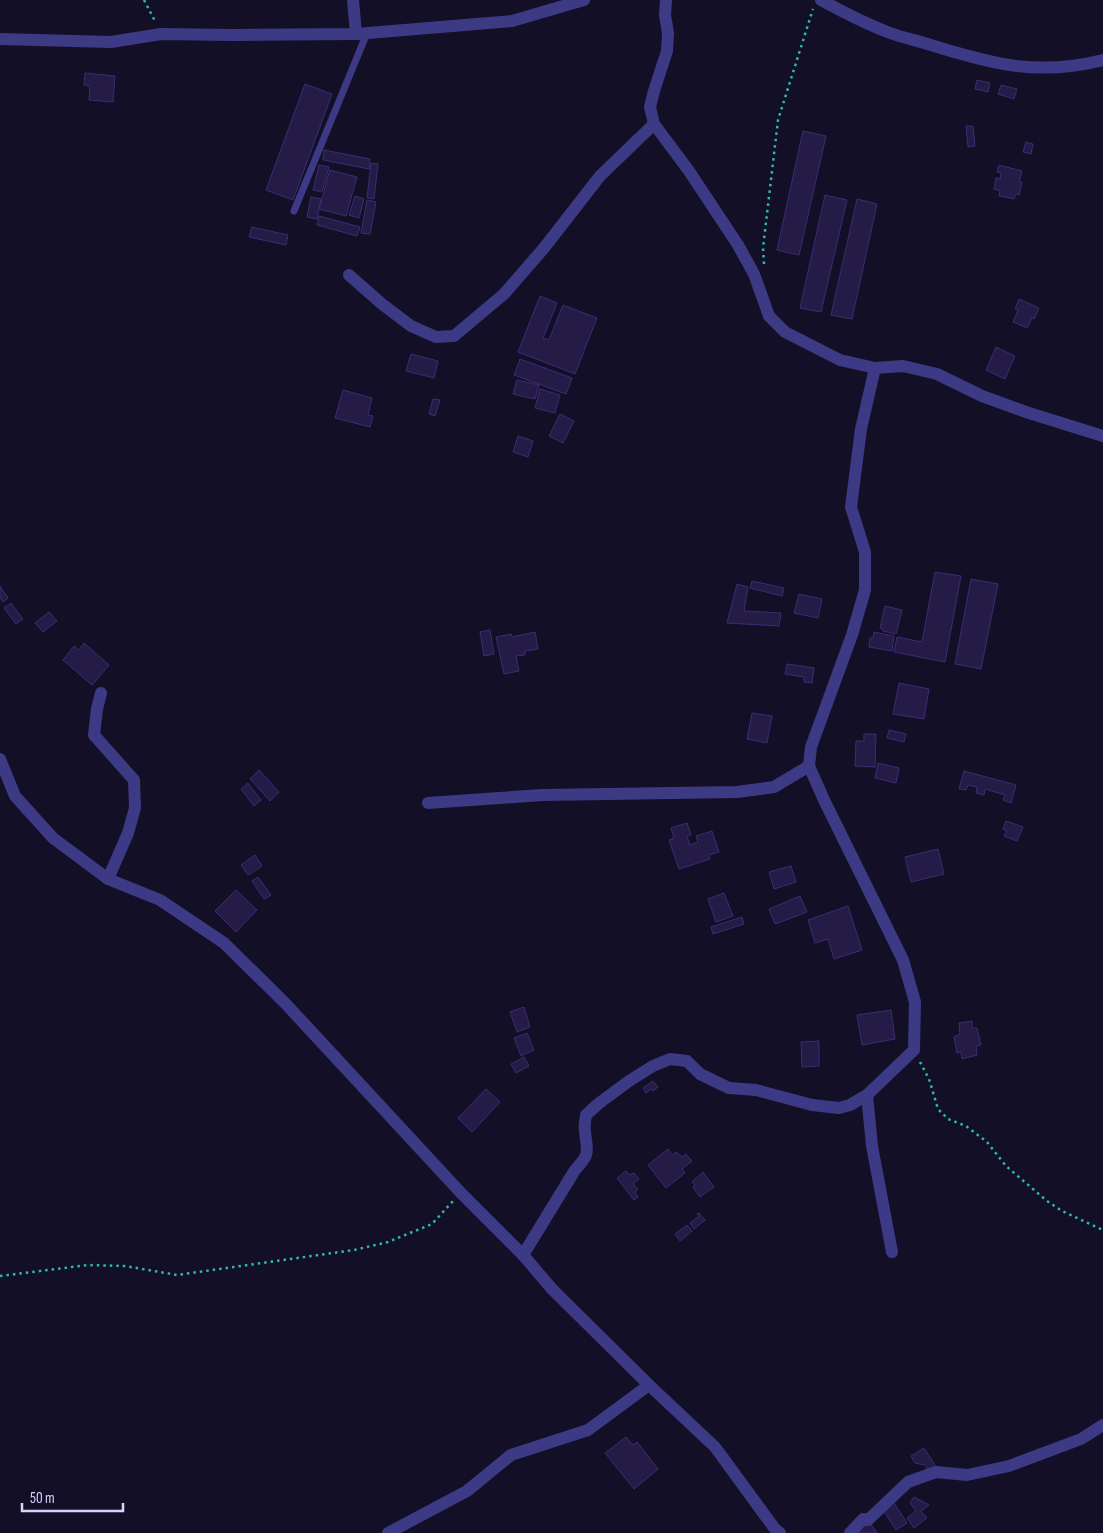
<svg xmlns="http://www.w3.org/2000/svg" width="1103" height="1533" font-family="'Sofia Sans Condensed',sans-serif">
<style>
.building{fill:#241b47;stroke:#3b2d73}
.lines{fill:none;stroke-linecap:round;stroke-linejoin:round}
.path{stroke:#2fb8b0;stroke-width:2.5;stroke-dasharray:2.5 4;stroke-linecap:butt}
.lane{stroke:#3d3a85;stroke-width:7}
.street{stroke:#3d3a85;stroke-width:12}
</style>
<rect width="100%" height="100%" fill="#130f26"/>
<!-- building -->
<g class="building">
<path d="M 85,73 L 115,76 L 113,102 L 89,100 L 90,86 L 84,85 Z"/>
<path d="M 977,80 L 990,83 L 988,92 L 975,89 Z"/>
<path d="M 305,84 L 332,94 L 293,200 L 266,190 Z"/>
<path d="M 1001,85 L 1017,89 L 1014,99 L 998,94 Z"/>
<path d="M 966,126 L 973,126 L 975,146 L 968,147 Z"/>
<path d="M 803,131 L 826,136 L 799,255 L 777,250 Z"/>
<path d="M 1026,142 L 1033,144 L 1031,154 L 1023,152 Z"/>
<path d="M 324,150 L 370,159 L 369,169 L 323,160 Z"/>
<path d="M 371,163 L 378,164 L 374,199 L 367,198 Z"/>
<path d="M 319,165 L 329,167 L 322,192 L 313,190 Z"/>
<path d="M 999,165 L 1022,171 L 1019,182 L 1022,182 L 1019,195 L 1016,194 L 1014,199 L 999,196 L 1000,191 L 994,189 L 996,178 L 1000,179 L 1001,173 L 997,172 Z"/>
<path d="M 330,170 L 357,177 L 346,216 L 319,209 Z"/>
<path d="M 825,195 L 847,200 L 821,312 L 800,308 Z"/>
<path d="M 355,196 L 364,199 L 359,218 L 349,215 Z"/>
<path d="M 311,197 L 321,199 L 317,219 L 307,217 Z"/>
<path d="M 857,199 L 877,204 L 852,319 L 831,315 Z"/>
<path d="M 367,200 L 376,202 L 370,234 L 361,233 Z"/>
<path d="M 319,216 L 360,227 L 357,236 L 317,225 Z"/>
<path d="M 252,227 L 288,235 L 286,245 L 249,237 Z"/>
<path d="M 540,296 L 557,303 L 543,338 L 549,340 L 563,305 L 597,318 L 575,374 L 518,352 Z"/>
<path d="M 1019,299 L 1039,308 L 1034,319 L 1032,318 L 1027,328 L 1013,322 L 1018,310 L 1015,309 Z"/>
<path d="M 996,347 L 1015,356 L 1005,379 L 986,370 Z"/>
<path d="M 411,354 L 438,361 L 434,378 L 406,371 Z"/>
<path d="M 520,359 L 572,378 L 566,394 L 514,375 Z"/>
<path d="M 517,380 L 539,385 L 535,399 L 513,394 Z"/>
<path d="M 540,389 L 560,395 L 555,413 L 535,408 Z"/>
<path d="M 343,390 L 372,398 L 368,415 L 373,416 L 370,427 L 335,418 Z"/>
<path d="M 433,399 L 440,400 L 435,416 L 429,414 Z"/>
<path d="M 560,414 L 574,421 L 563,443 L 549,436 Z"/>
<path d="M 518,436 L 533,441 L 528,457 L 513,452 Z"/>
<path d="M 935,572 L 961,576 L 945,662 L 894,652 L 897,637 L 922,642 Z"/>
<path d="M 971,579 L 998,584 L 981,669 L 955,664 Z"/>
<path d="M 752,581 L 784,588 L 782,596 L 750,588 Z"/>
<path d="M 737,584 L 748,587 L 744,611 L 781,613 L 779,626 L 727,623 Z"/>
<path d="M 0,586 L 8,598 L 3,602 L 0,597 Z"/>
<path d="M 799,594 L 822,599 L 818,618 L 794,613 Z"/>
<path d="M 11,603 L 23,619 L 16,624 L 4,608 Z"/>
<path d="M 885,606 L 902,610 L 896,634 L 883,631 L 883,629 L 880,628 Z"/>
<path d="M 49,612 L 57,621 L 43,632 L 35,623 Z"/>
<path d="M 490,630 L 494,654 L 484,656 L 480,632 Z"/>
<path d="M 535,632 L 538,649 L 525,651 L 525,655 L 516,656 L 519,671 L 504,674 L 496,637 L 511,634 L 512,637 Z"/>
<path d="M 874,632 L 894,636 L 892,651 L 869,647 L 870,638 L 873,638 Z"/>
<path d="M 84,643 L 109,665 L 92,685 L 63,660 L 74,646 L 79,650 Z"/>
<path d="M 787,664 L 814,668 L 812,683 L 804,682 L 804,677 L 785,674 Z"/>
<path d="M 899,683 L 929,689 L 924,719 L 893,714 Z"/>
<path d="M 752,713 L 772,716 L 767,743 L 747,739 Z"/>
<path d="M 889,730 L 906,734 L 904,742 L 887,738 Z"/>
<path d="M 864,734 L 876,734 L 875,767 L 855,766 L 856,741 L 864,741 Z"/>
<path d="M 878,763 L 899,768 L 896,783 L 875,778 Z"/>
<path d="M 259,770 L 279,792 L 270,801 L 250,779 Z"/>
<path d="M 964,771 L 1016,785 L 1011,803 L 1003,800 L 1005,795 L 985,789 L 984,795 L 976,793 L 977,787 L 968,785 L 966,790 L 959,789 Z"/>
<path d="M 248,783 L 261,800 L 254,806 L 241,789 Z"/>
<path d="M 1006,821 L 1023,827 L 1017,841 L 1004,836 L 1007,831 L 1003,829 Z"/>
<path d="M 687,823 L 691,835 L 687,836 L 690,845 L 698,842 L 696,836 L 712,831 L 719,852 L 709,855 L 710,859 L 679,869 L 669,840 L 674,838 L 671,828 Z"/>
<path d="M 938,849 L 944,874 L 911,882 L 905,857 Z"/>
<path d="M 255,855 L 262,866 L 248,875 L 241,865 Z"/>
<path d="M 791,866 L 796,882 L 774,889 L 769,872 Z"/>
<path d="M 258,877 L 271,895 L 264,899 L 252,881 Z"/>
<path d="M 236,890 L 257,910 L 236,932 L 215,911 Z"/>
<path d="M 724,893 L 733,916 L 716,922 L 708,899 Z"/>
<path d="M 800,896 L 807,912 L 775,924 L 769,909 Z"/>
<path d="M 848,906 L 862,950 L 834,959 L 828,939 L 815,943 L 808,920 Z"/>
<path d="M 742,917 L 744,924 L 713,934 L 711,927 Z"/>
<path d="M 524,1007 L 530,1027 L 517,1032 L 510,1012 Z"/>
<path d="M 891,1010 L 895,1039 L 862,1045 L 857,1015 Z"/>
<path d="M 972,1021 L 972,1028 L 977,1028 L 981,1045 L 976,1046 L 977,1055 L 962,1059 L 961,1052 L 957,1053 L 954,1037 L 960,1034 L 959,1023 Z"/>
<path d="M 527,1033 L 534,1050 L 521,1056 L 514,1038 Z"/>
<path d="M 819,1041 L 819,1066 L 802,1067 L 801,1042 Z"/>
<path d="M 524,1057 L 529,1066 L 516,1073 L 511,1064 Z"/>
<path d="M 653,1081 L 658,1087 L 653,1091 L 651,1089 L 646,1093 L 643,1088 Z"/>
<path d="M 486,1089 L 500,1102 L 472,1132 L 458,1118 Z"/>
<path d="M 668,1149 L 673,1155 L 676,1152 L 682,1157 L 686,1154 L 692,1161 L 682,1169 L 685,1173 L 666,1188 L 648,1165 Z"/>
<path d="M 626,1171 L 630,1175 L 634,1173 L 639,1179 L 633,1184 L 638,1189 L 635,1192 L 638,1197 L 634,1200 L 617,1178 Z"/>
<path d="M 703,1172 L 714,1187 L 700,1197 L 693,1187 L 695,1185 L 692,1182 Z"/>
<path d="M 699,1213 L 705,1220 L 694,1229 L 690,1223 L 699,1216 L 697,1214 Z"/>
<path d="M 687,1225 L 692,1231 L 680,1241 L 675,1234 Z"/>
<path d="M 626,1437 L 633,1445 L 637,1442 L 658,1469 L 634,1489 L 605,1453 Z"/>
<path d="M 924,1448 L 935,1465 L 930,1474 L 925,1465 L 915,1463 L 911,1456 Z"/>
<path d="M 914,1497 L 929,1505 L 921,1511 L 927,1518 L 914,1528 L 907,1518 L 916,1511 L 910,1503 Z"/>
<path d="M 892,1500 L 907,1523 L 896,1530 L 881,1507 Z"/>
<path d="M 868,1520 L 877,1533 L 850,1533 Z"/>
</g>
<g class="lines">
<!-- path -->
<g class="path">
<path d="M 144,0 L 156,23"/>
<path d="M 764,264 L 763,248 L 778,120 L 813,9"/>
<path d="M 920,1062 L 929,1079 L 938,1109 L 948,1119 L 966,1126 L 987,1142 L 1006,1166 L 1047,1201 L 1062,1211 L 1103,1230"/>
<path d="M 0,1276 L 88,1265 L 125,1266 L 177,1275 L 354,1250 L 388,1242 L 432,1224 L 453,1201"/>
</g>
<!-- lane -->
<path class="lane" d="M 294,211 L 367,33"/>
<!-- street -->
<g class="street">
<path d="M 353,0 L 356,34"/>
<path d="M 666,0 L 665,15 L 668,33 L 667,51 L 654,91 L 650,107 L 654,124 L 689,171 L 738,245 L 754,274 L 769,316 L 785,332 L 840,360 L 875,368 L 903,366 L 937,374 L 982,396 L 1029,413 L 1103,436"/>
<path d="M 821,0 C 843,12 866,24 890,33 C 904,38 919,41 934,46 C 996,65 1038,76 1103,60"/>
<path d="M 0,39 L 111,42 L 161,34 L 233,35 L 356,34 L 512,21 L 584,0"/>
<path d="M 349,275 L 382,304 L 411,326 L 436,337 L 454,336 L 504,294 L 544,248 L 600,176 L 654,124"/>
<path d="M 101,693 L 97,709 L 94,735 L 134,780 L 135,808 L 128,833 L 108,879"/>
<path d="M 0,759 L 15,796 L 53,838 L 108,879 L 160,900 L 224,943 L 285,1003 L 461,1193 L 523,1255 L 552,1289 L 649,1385 L 715,1447 L 775,1529 L 780,1533"/>
<path d="M 428,803 L 542,795 L 737,792 L 774,787 L 809,766"/>
<path d="M 867,1095 L 872,1146 L 892,1252"/>
<path d="M 523,1255 L 575,1170 C 591,1153 587,1152 585,1132 C 584,1126 585,1120 586,1115 L 598,1104 L 629,1081 L 653,1066 L 670,1059 L 687,1061 L 700,1074 L 729,1088 L 756,1090 L 812,1105 L 839,1108 L 850,1105 L 867,1095 L 914,1050 L 915,1002 L 903,960 L 824,800 L 809,766 L 811,747 L 852,635 L 865,590 L 865,552 L 851,507 L 861,429 L 875,368"/>
<path d="M 388,1533 L 467,1491 L 511,1455 L 588,1430 L 649,1385"/>
<path d="M 850,1533 L 863,1519 L 868,1520 L 908,1482 L 936,1472 L 967,1475 L 1009,1466 L 1081,1439 L 1103,1425"/>
</g>
</g>
<!-- scale -->
<path d="M22 1503v8h101v-8" fill="none" stroke="#d9d4ff" stroke-width="2.5"/>
<text x="30" y="1503" font-size="15" fill="#d9d4ff" stroke="#130f26" stroke-width="4" paint-order="stroke">50 m</text>
</svg>
